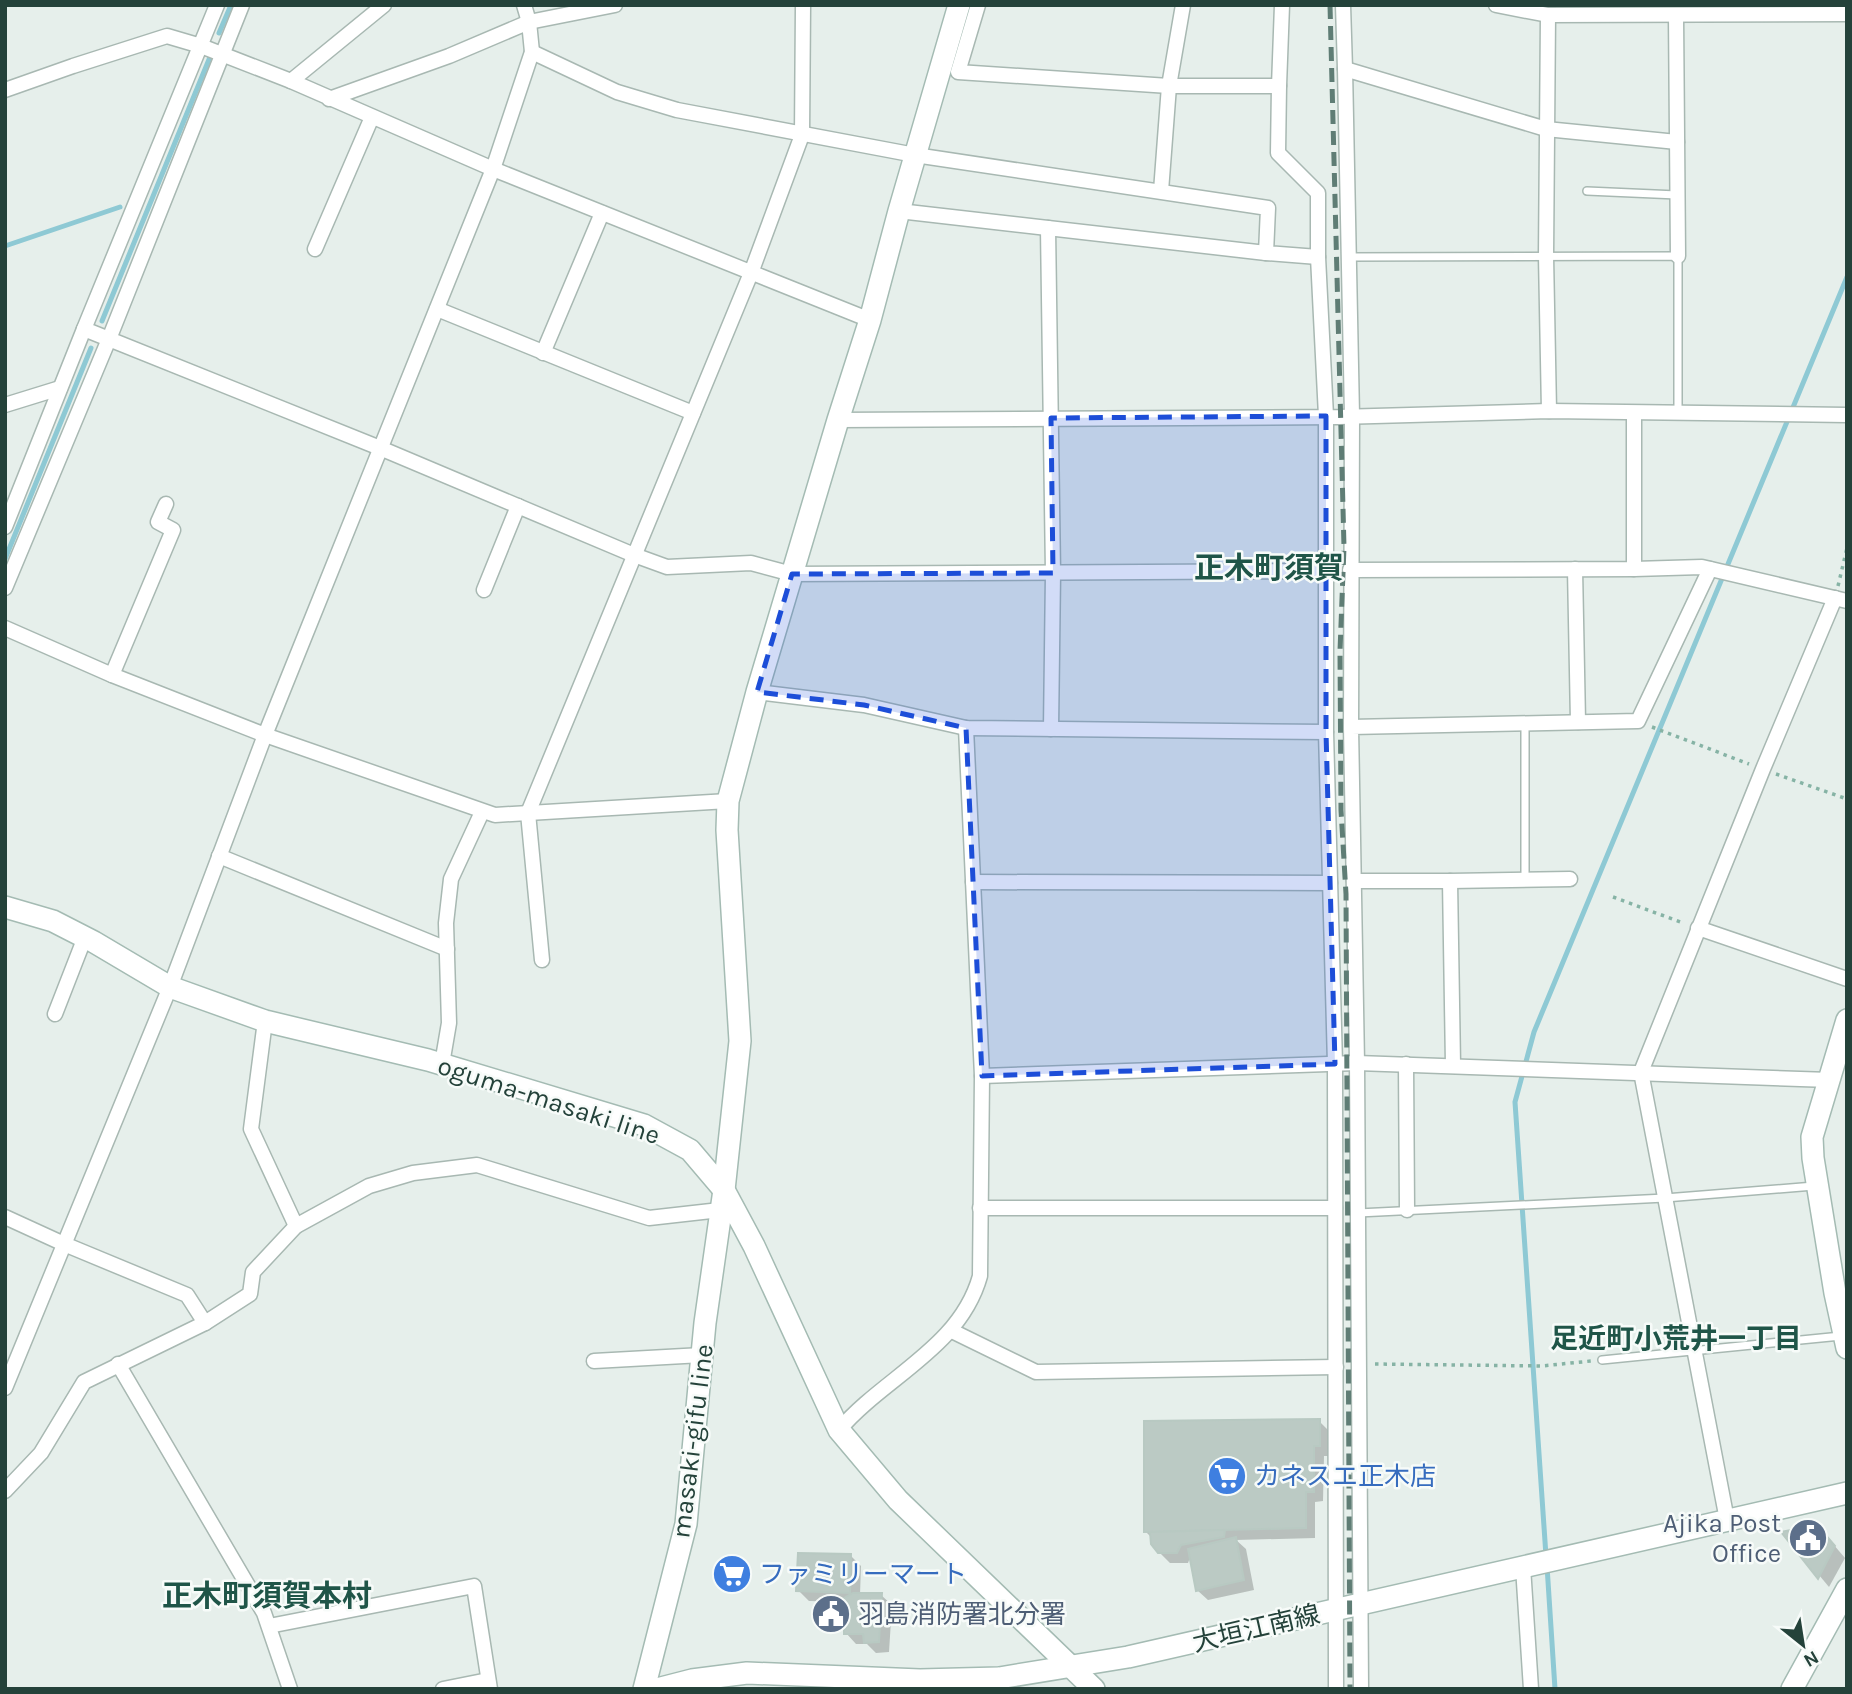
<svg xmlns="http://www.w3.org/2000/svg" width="1852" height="1694" font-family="Karla,'Noto Sans JP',sans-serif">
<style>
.shadow{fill:#0003}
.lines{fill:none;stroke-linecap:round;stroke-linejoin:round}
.stream{stroke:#8ec9d4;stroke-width:5}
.building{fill:#bbcac4;stroke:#b8c9c2;stroke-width:2}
.lane-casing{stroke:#a8b8b2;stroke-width:10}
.street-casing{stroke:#a8b8b2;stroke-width:17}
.secondary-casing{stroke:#a4bbb3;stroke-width:24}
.path{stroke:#86b3a5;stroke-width:3.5;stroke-dasharray:3.5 5;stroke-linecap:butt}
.lane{stroke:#fff;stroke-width:7}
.street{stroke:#fff;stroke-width:14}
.secondary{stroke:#fff;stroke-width:21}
.rail{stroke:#5f7d75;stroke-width:5;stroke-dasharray:14 7;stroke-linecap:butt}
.marked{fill:#1d4ed8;fill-opacity:0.2;stroke:#1d4ed8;stroke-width:5;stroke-dasharray:14 9;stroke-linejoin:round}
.labels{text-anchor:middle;stroke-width:5;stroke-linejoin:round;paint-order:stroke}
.street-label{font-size:26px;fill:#24423a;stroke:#f7fbf9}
.shop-label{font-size:26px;fill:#366cbe;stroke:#f7fbf9;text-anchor:start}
.service-label{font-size:26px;fill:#4e5e75;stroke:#f7fbf9;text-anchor:end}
.neighbourhood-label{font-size:28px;font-weight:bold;fill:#1f5548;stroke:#f7fbf9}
.quarter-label{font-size:30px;font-weight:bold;fill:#1f5548;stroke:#f7fbf9}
</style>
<rect width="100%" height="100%" fill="#e6efeb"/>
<!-- shadow -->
<g class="shadow">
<path d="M 1319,1421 L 1329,1431 L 1330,1456 L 1324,1456 L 1323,1501 L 1315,1502 L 1315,1538 L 1236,1540 L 1246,1549 L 1254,1590 L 1208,1600 L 1197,1590 L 1191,1555 L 1188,1563 L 1170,1563 L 1159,1552 L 1152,1538 L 1145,1531 Z"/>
<path d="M 1784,1533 L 1827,1537 L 1845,1558 L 1829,1587 Z"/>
<path d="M 851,1556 L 861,1566 L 860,1595 L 881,1595 L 892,1605 L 889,1652 L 876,1653 L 867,1644 L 856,1644 L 846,1633 L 846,1602 L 809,1601 L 798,1590 Z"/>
</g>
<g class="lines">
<!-- stream -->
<g class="stream">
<path d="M 219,33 L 231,5"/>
<path d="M 5,246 L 120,207"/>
<path d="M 102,321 L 210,57"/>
<path d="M 5,559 L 91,348"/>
<path d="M 1546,1556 L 1515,1102 L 1534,1032 L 1847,277"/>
<path d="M 1547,1566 L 1555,1689"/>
</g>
</g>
<!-- building -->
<g class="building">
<path d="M 1320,1419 L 1320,1446 L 1314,1446 L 1314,1492 L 1306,1492 L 1306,1528 L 1144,1532 L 1144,1421 Z"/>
<path d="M 1817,1525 L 1835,1546 L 1818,1579 L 1781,1532 Z"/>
<path d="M 1225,1530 L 1224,1537 L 1181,1545 L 1177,1553 L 1158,1553 L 1151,1544 L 1150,1532 Z"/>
<path d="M 1236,1537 L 1244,1580 L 1196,1591 L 1188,1549 Z"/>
<path d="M 798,1553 L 851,1554 L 850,1593 L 796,1591 Z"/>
<path d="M 853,1593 L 882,1593 L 879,1642 L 864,1643 L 863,1634 L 844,1634 L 844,1598 Z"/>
</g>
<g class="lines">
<!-- lane casing -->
<g class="lane-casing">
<g id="lane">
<path d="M 1587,191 L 1677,195"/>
<path d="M 1349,257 L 1678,256 L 1678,413"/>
<path d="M 1525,723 L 1525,880"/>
<path d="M 1358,1213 L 1665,1198 L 1814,1186"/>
<path d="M 1602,1360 L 1841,1336"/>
</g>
</g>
<!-- street casing -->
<g class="street-casing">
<g id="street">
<path d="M 217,5 L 84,329 L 380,448 L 634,555 L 667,567 L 751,563 L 792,574 L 1315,571"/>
<path d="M 1343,5 L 1345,69"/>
<path d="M 1496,5 L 1548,15"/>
<path d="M 1676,15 L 1678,256"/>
<path d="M 532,52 L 617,92 L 677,110 L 915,155 L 1268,208 L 1266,253 L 1318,257 L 1318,193 L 1278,153 L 1279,86 L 1169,86 L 958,72 L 978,5"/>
<path d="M 291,81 L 384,5"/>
<path d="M 1279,86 L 1282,5"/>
<path d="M 5,90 L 73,66 L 167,36 L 201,46 L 291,81 L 493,169 L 870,320"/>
<path d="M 329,99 L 449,56 L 529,22 L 615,5"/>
<path d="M 1161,191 L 1169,86 L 1183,5"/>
<path d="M 899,211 L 1266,253"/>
<path d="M 1048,228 L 1053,573 L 1051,729"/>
<path d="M 315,249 L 372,117"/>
<path d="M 437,309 L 693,413"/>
<path d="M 543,353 L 602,213"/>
<path d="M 5,405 L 60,388"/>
<path d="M 1549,411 L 1546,256 L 1548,15 L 1847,14"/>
<path d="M 838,420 L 1339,417 L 1549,411 L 1847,415"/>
<path d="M 5,527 L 84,329"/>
<path d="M 1575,569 L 1578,722"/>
<path d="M 1634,569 L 1702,567 L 1847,601"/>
<path d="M 1350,570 L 1634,569 L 1634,413"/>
<path d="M 5,588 L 109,339 L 242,5"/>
<path d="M 484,590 L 518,506"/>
<path d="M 5,628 L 112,675 L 265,735 L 495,815 L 728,801"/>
<path d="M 112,675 L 173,530 L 158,522 L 166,504"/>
<path d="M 757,692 L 864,705 L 966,728 L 1326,732 L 1326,416 L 1318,257"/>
<path d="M 1351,727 L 1352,416 L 1345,69 L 1546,129 L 1677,142"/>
<path d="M 1326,732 L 1335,1064 L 1336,1689"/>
<path d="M 219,856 L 447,949"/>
<path d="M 1354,881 L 1450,881 L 1453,1065"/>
<path d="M 1450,881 L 1570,879"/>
<path d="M 973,882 L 1330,883"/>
<path d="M 1698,928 L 1847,979"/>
<path d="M 542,960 L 528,813 L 751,273 L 802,135 L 803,5"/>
<path d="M 55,1014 L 85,937"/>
<path d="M 265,1021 L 251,1129 L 296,1226"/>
<path d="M 442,1064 L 449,1023 L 446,923 L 451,879 L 482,812"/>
<path d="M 1406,1064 L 1407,1210"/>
<path d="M 982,1076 L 1357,1063 L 1830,1080"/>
<path d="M 980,1208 L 1335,1208"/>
<path d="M 5,1217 L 64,1244 L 187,1295 L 205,1323"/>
<path d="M 952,1331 L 1036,1372 L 1336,1367"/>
<path d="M 594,1361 L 702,1355"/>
<path d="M 118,1364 L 264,1613 L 290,1689"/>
<path d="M 5,1388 L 170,987 L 265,735 L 493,169 L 532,52 L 529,22 L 524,5"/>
<path d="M 839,1430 C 884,1377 960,1348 980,1276 L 982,1076 L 966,728"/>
<path d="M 5,1491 L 41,1453 L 84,1382 L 205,1323 L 250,1294 L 253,1272 L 296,1226 L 369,1186 L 413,1173 L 477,1165 L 649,1218 L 720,1210"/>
<path d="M 1727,1520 L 1641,1072 L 1763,769 L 1835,598"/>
<path d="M 1523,1567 L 1531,1689"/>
<path d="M 269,1626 L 474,1586 L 490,1689"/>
<path d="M 443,1689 L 488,1680"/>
<path d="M 1361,1689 L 1357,1063 L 1351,727 L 1638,721 L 1710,569"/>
</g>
</g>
<!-- secondary casing -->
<g class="secondary-casing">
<g id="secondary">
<path d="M 5,907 L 53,921 L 94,942 L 170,987 L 265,1021 L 428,1060 L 644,1125 L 690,1150 L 724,1190 L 754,1246 L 839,1430 L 898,1500 L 1094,1689"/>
<path d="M 1847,1020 L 1812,1137 L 1813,1158 L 1835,1293 L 1847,1348"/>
<path d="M 644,1689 L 686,1524 L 705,1323 L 724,1190 L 740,1041 L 727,830 L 728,801 L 757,692 L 838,420 L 870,320 L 899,211 L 959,5"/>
<path d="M 657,1689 L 692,1680 L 747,1673 L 920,1680 L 999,1678 L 1128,1657 L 1847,1493"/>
<path d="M 1792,1689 L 1847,1589"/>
</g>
</g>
<!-- path -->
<g class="path">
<path d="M 1838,586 L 1847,548"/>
<path d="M 1652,727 L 1749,764"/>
<path d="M 1776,774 L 1847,799"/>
<path d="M 1613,897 L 1683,923"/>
<path d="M 1375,1364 L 1542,1366 L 1591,1361"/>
</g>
<!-- lane -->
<use href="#lane" class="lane"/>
<!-- street -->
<use href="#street" class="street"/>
<!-- secondary -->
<use href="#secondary" class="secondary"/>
<!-- rail -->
<path class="rail" d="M 1330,5 L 1344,547 L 1340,651 L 1341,810 L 1346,894 L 1350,1689"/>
</g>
<!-- marked area -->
<path class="marked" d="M 1326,416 L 1326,732 L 1335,1064 L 982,1076 L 966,728 L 864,705 L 757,692 L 792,574 L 1053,573 L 1051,418 Z"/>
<!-- icons -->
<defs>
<g id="supermarket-disc" transform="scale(2.0125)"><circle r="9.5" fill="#3f7fe0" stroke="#f7fbf9"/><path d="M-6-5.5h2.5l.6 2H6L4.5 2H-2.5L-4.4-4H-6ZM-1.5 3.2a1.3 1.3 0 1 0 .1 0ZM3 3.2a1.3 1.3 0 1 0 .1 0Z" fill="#fff"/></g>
<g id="civic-disc" transform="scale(2.0125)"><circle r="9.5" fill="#5c6f8a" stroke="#f7fbf9"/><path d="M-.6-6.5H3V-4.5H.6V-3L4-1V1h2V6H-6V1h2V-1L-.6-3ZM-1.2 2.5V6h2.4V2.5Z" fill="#fff"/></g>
</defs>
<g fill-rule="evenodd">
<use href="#supermarket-disc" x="1227" y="1476"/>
<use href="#civic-disc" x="1808" y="1538"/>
<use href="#supermarket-disc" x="732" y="1574"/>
<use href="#civic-disc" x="831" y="1614"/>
</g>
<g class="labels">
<!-- street labels -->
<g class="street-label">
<text transform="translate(549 1100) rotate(18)" y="9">oguma-masaki line</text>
<text transform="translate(692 1441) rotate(-83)" y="9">masaki-gifu line</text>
<text transform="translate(1256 1628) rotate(-13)" y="9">大垣江南線</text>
</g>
<!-- shop labels -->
<g class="shop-label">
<text x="1254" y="1485">カネスエ正木店</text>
<text x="759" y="1583">ファミリーマート</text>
</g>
<!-- service labels -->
<g class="service-label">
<text x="1781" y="1532">Ajika Post<tspan x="1781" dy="30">Office</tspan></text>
<text x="858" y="1623" text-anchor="start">羽島消防署北分署</text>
</g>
<!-- neighbourhood labels -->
<g class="neighbourhood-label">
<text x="1676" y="1348">足近町小荒井一丁目</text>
</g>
<!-- quarter labels -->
<g class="quarter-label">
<text x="1269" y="578">正木町須賀</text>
<text x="267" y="1606">正木町須賀本村</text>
</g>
</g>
<!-- border -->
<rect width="1852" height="1694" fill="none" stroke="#24423a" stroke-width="14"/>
<!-- north arrow -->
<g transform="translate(1803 1645) rotate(150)" stroke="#f7fbf9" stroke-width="5" paint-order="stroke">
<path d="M0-5L12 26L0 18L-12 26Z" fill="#24423a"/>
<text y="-10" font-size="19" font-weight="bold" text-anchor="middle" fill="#24423a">N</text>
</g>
</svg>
